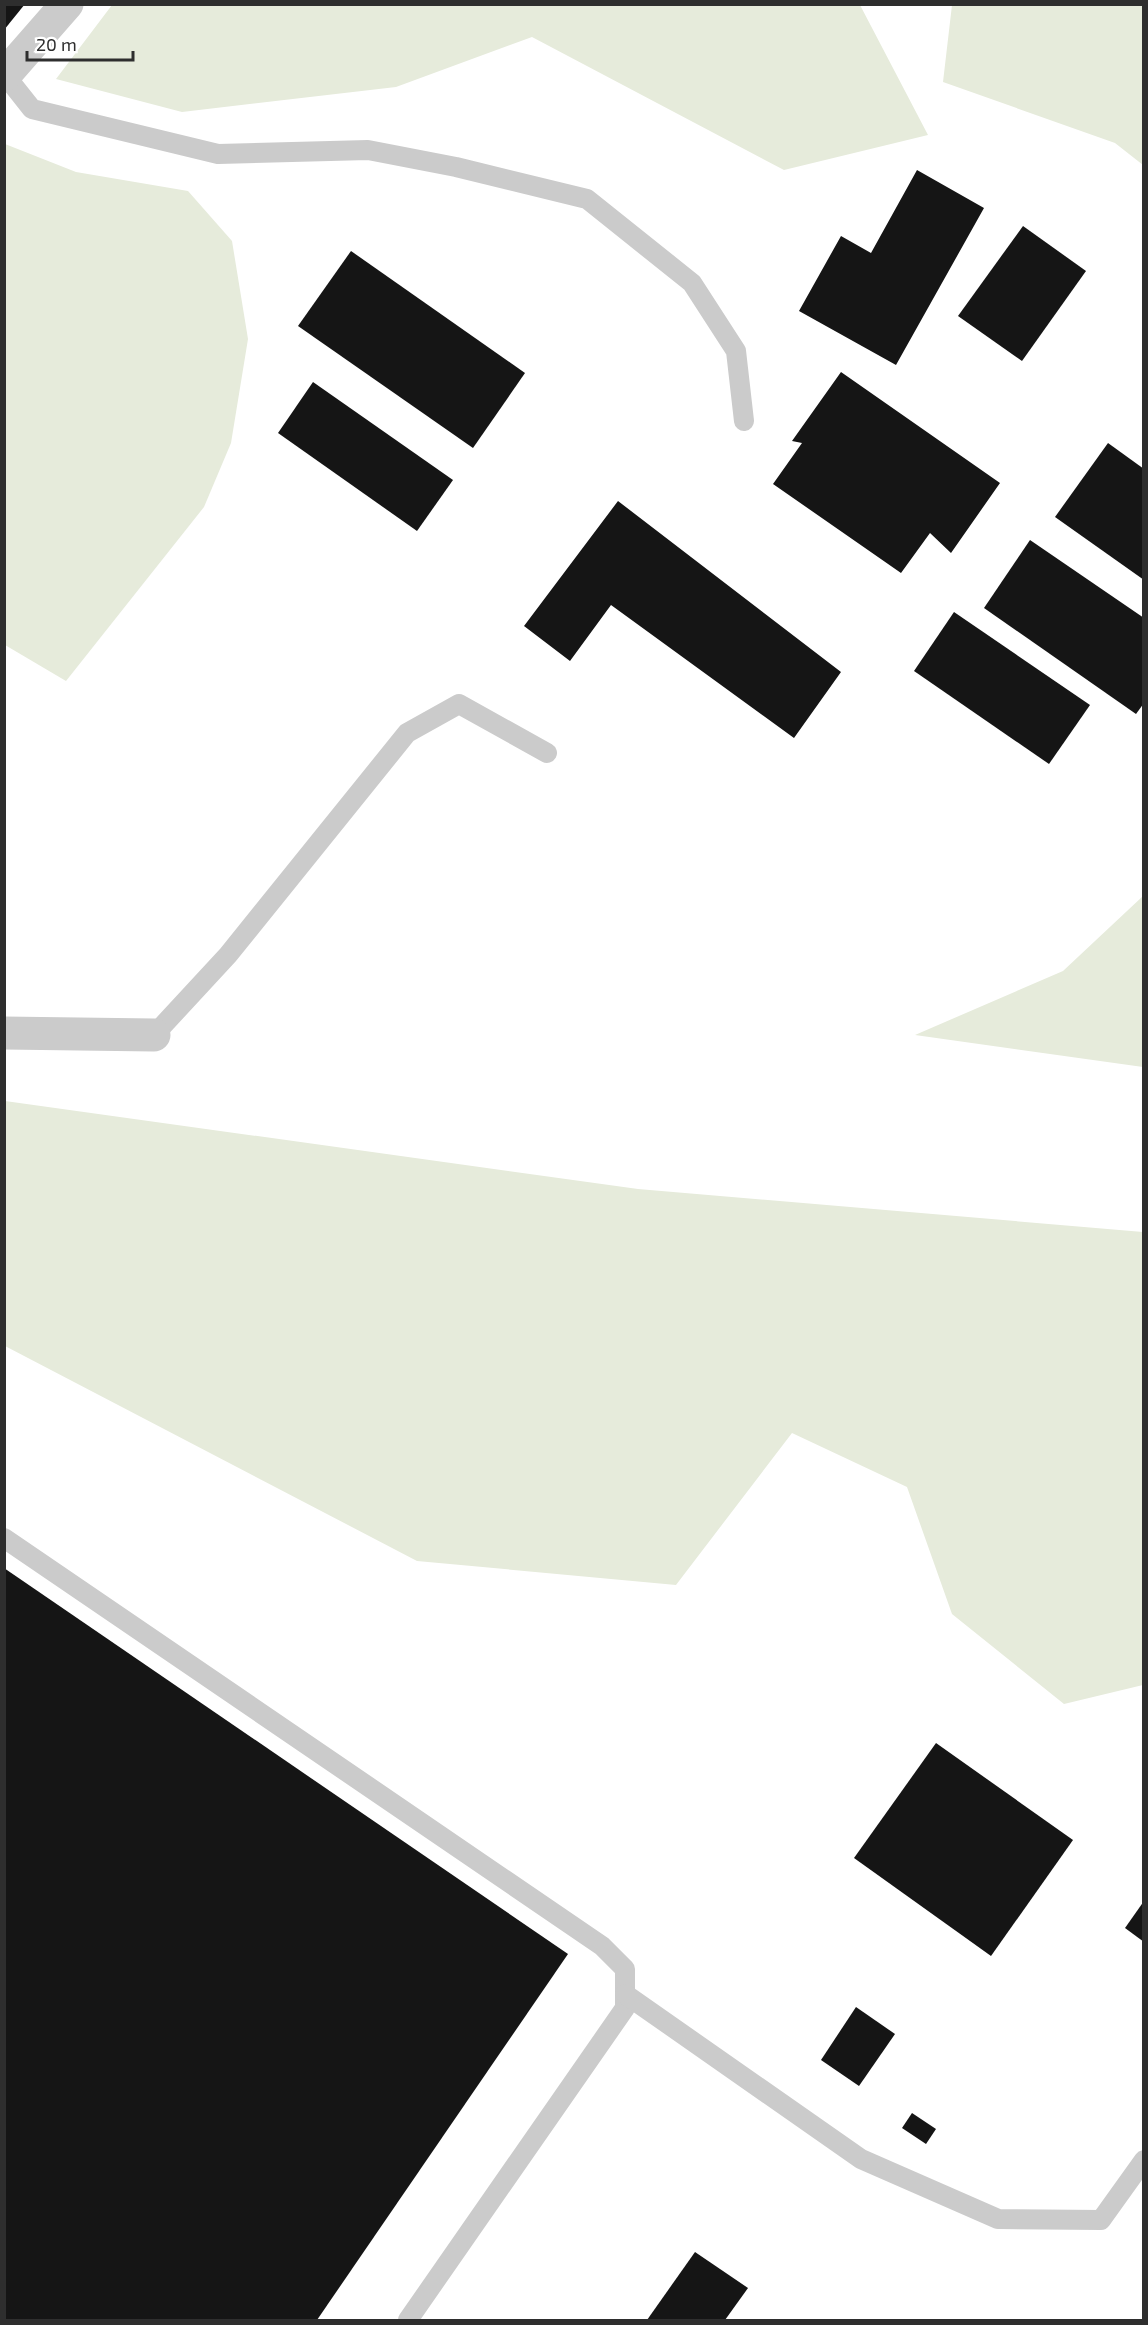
<svg xmlns="http://www.w3.org/2000/svg" width="1148" height="2325" font-family="'Exo 2',sans-serif">
<style>
.green{fill:#e6ebdb}
.building{fill:#151515}
.lines{fill:none;stroke-linecap:round;stroke-linejoin:round}
.lane{stroke:#cbcbcb;stroke-width:20}
.street{stroke:#cbcbcb;stroke-width:33}
</style>
<rect width="100%" height="100%" fill="#fff"/>
<!-- green -->
<g class="green">
<path d="M 112,5 L 860,5 L 928,135 L 784,170 L 532,37 L 396,87 L 182,112 L 56,79 Z"/>
<path d="M 952,5 L 1143,5 L 1143,165 L 1115,143 L 943,82 Z"/>
<path d="M 5,144 L 76,172 L 188,191 L 232,241 L 248,339 L 231,443 L 204,507 L 66,681 L 5,645 Z"/>
<path d="M 1143,896 L 1143,1067 L 915,1035 L 1063,971 Z"/>
<path d="M 5,1101 L 638,1189 L 1143,1232 L 1143,1685 L 1064,1704 L 952,1614 L 907,1487 L 792,1433 L 676,1585 L 417,1561 L 5,1346 Z"/>
</g>
<!-- building -->
<g class="building">
<path d="M 4,4 L 25,4 L 4,30 Z"/>
<path d="M 917,170 L 984,208 L 896,365 L 799,311 L 841,236 L 871,253 Z"/>
<path d="M 1023,226 L 1086,271 L 1022,361 L 958,316 Z"/>
<path d="M 351,251 L 525,373 L 473,448 L 298,326 Z"/>
<path d="M 841,372 L 1000,483 L 951,553 L 930,533 L 901,573 L 773,484 L 802,443 L 792,441 Z"/>
<path d="M 313,382 L 453,480 L 417,531 L 278,433 Z"/>
<path d="M 1108,443 L 1144,469 L 1144,580 L 1055,517 Z"/>
<path d="M 618,501 L 841,672 L 794,738 L 611,605 L 570,661 L 524,626 Z"/>
<path d="M 1030,540 L 1144,618 L 1144,703 L 1136,714 L 984,608 Z"/>
<path d="M 954,612 L 1090,705 L 1049,764 L 914,671 Z"/>
<path d="M 4,1568 L 568,1954 L 317,2320 L 4,2320 Z"/>
<path d="M 936,1743 L 1073,1840 L 991,1956 L 854,1858 Z"/>
<path d="M 1144,1901 L 1144,1942 L 1125,1928 Z"/>
<path d="M 856,2007 L 895,2034 L 859,2086 L 821,2060 Z"/>
<path d="M 912,2113 L 936,2129 L 926,2144 L 902,2128 Z"/>
<path d="M 695,2252 L 748,2288 L 725,2320 L 647,2320 Z"/>
</g>
<g class="lines">
<!-- lane -->
<g class="lane">
<path d="M 5,75 L 32,109 L 218,154 L 368,150 L 456,167 L 587,199 L 692,283 L 736,351 L 744,421"/>
<path d="M 154,1035 L 228,955 L 407,733 L 459,704 L 547,753"/>
<path d="M 4,1538 L 602,1946 L 625,1969 L 625,2008 L 408,2320"/>
<path d="M 625,1994 L 861,2159 L 998,2219 L 1101,2220 L 1144,2160"/>
</g>
<!-- street -->
<g class="street">
<path d="M 4,76 L 67,4"/>
<path d="M 4,1033 L 154,1035"/>
</g>
</g>
<!-- border -->
<rect width="1148" height="2325" fill="none" stroke="#2e2e2e" stroke-width="12"/>
<!-- scale -->
<path d="M27 51v9h106v-9" fill="none" stroke="#2e2e2e" stroke-width="3"/>
<text x="36" y="51" font-size="18" fill="#2e2e2e" stroke="#ffffff" stroke-width="4.5" paint-order="stroke">20 m</text>
</svg>
